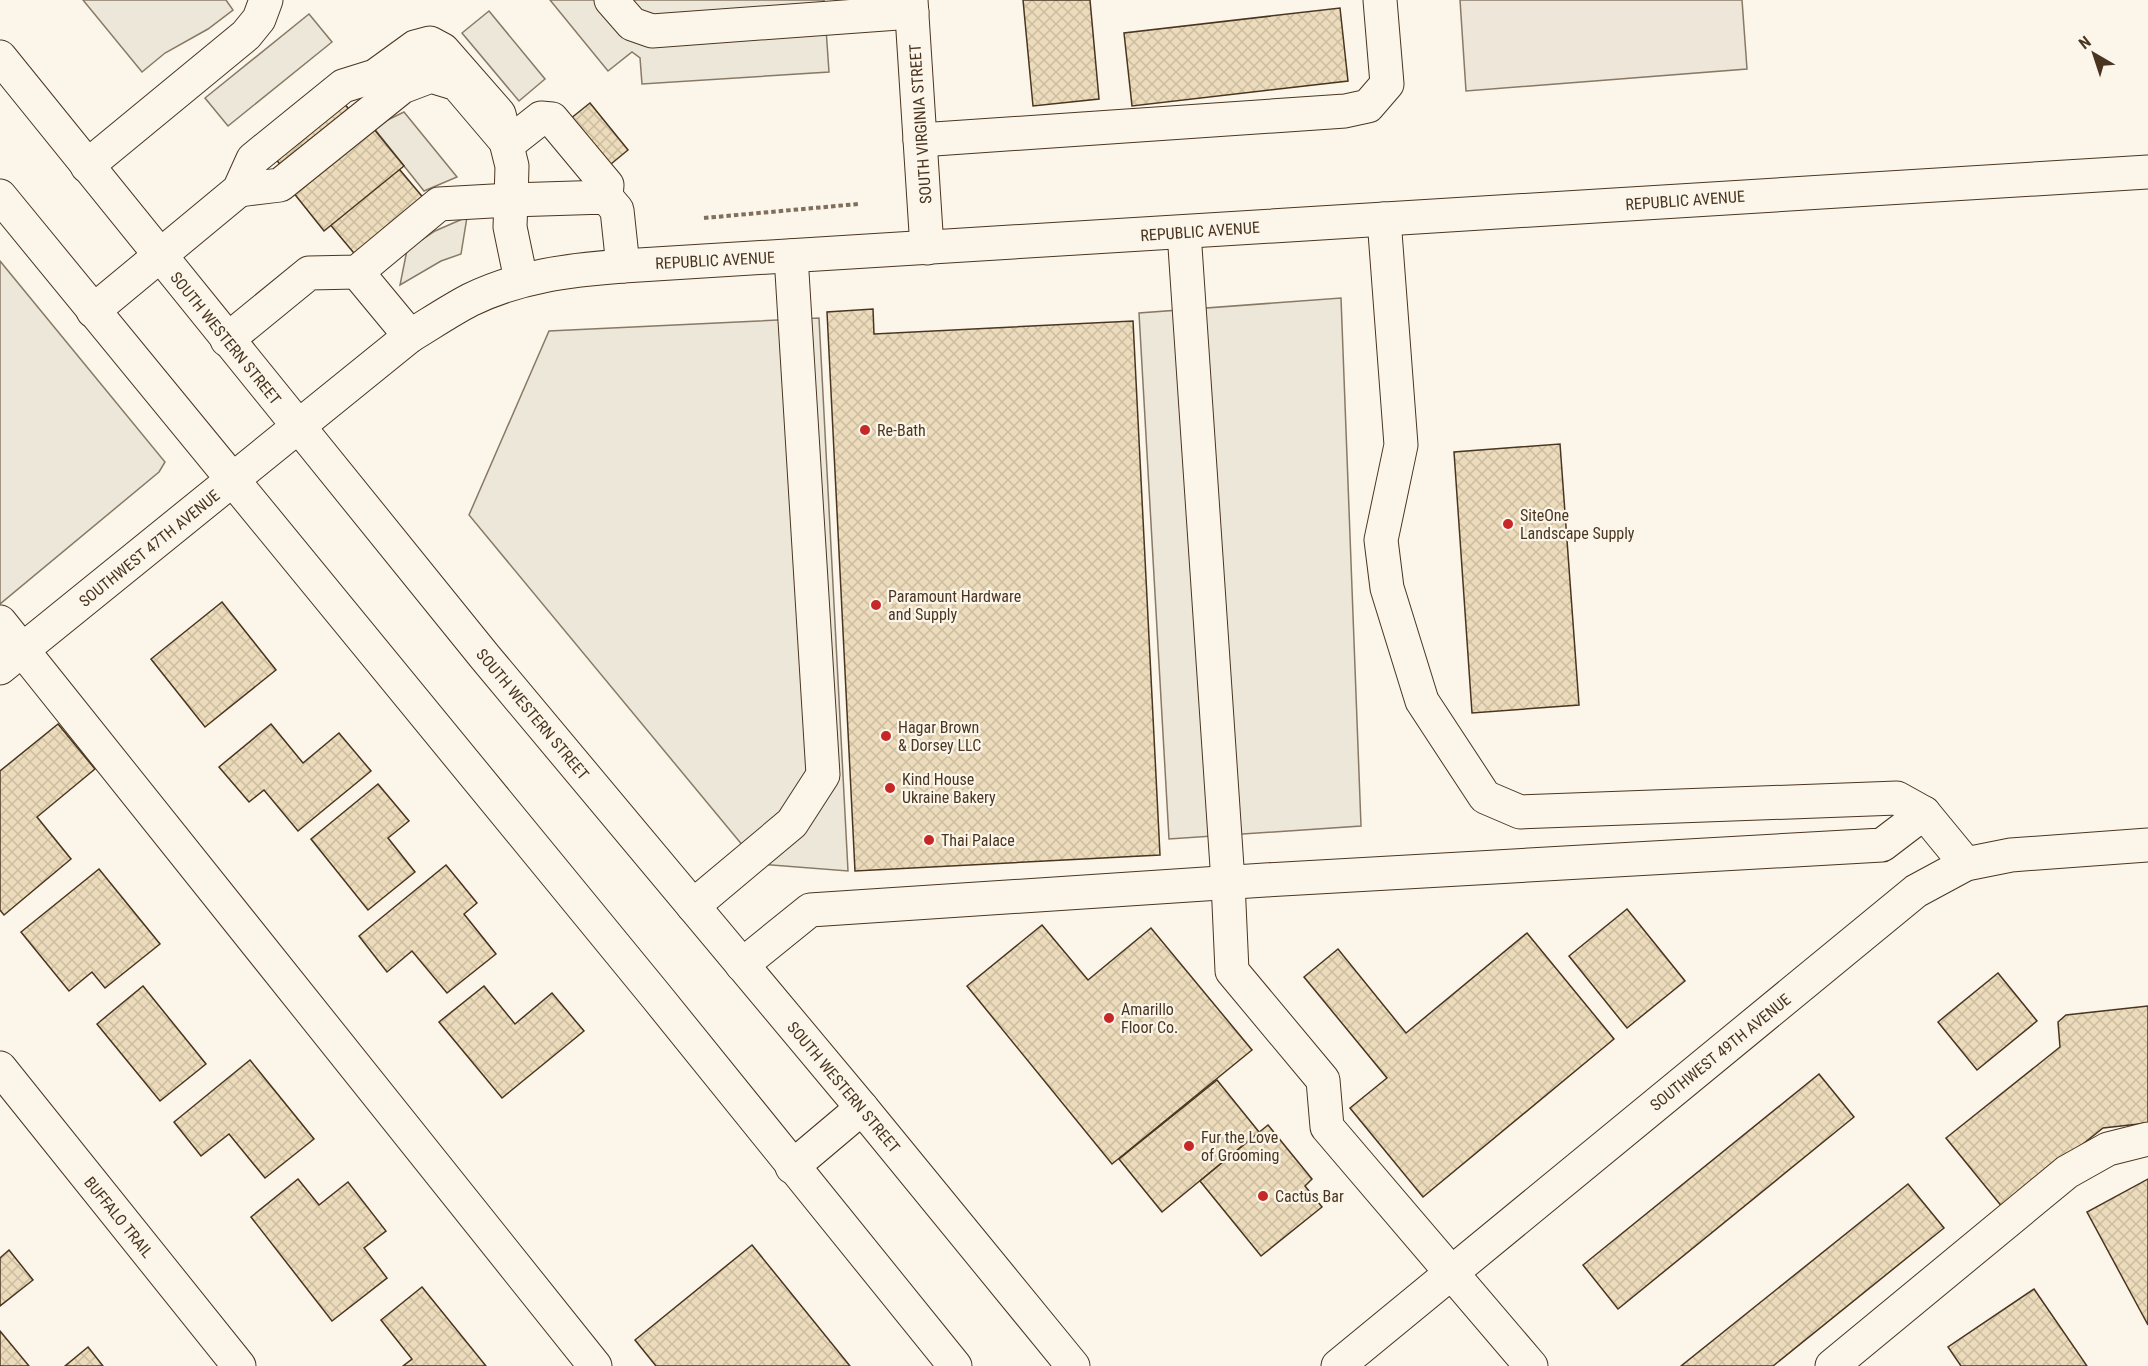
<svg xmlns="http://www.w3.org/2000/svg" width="2148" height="1366" font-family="'Roboto Condensed',sans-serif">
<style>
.pitch{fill:#ede6d9;stroke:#887966;stroke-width:1.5}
.parking{fill:#ede7d9;stroke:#887966;stroke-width:1.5}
.building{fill:url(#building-cross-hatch);stroke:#4a3520;stroke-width:1.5}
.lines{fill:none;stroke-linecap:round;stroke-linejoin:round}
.minor-casing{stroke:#4a3520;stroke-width:35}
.major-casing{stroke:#4a3520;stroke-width:35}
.path{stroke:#7f6f5c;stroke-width:4;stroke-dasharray:4.5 3;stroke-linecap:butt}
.minor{stroke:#fbf6e9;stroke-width:33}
.major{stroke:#fbf6e9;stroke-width:33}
.poi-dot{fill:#c62828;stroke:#fbf6e9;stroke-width:2}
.labels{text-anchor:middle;stroke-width:4.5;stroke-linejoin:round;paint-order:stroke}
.street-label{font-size:16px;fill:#4a3520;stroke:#fbf6e9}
.poi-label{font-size:16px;fill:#4a3520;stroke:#fbf6e9;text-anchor:start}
</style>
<defs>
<pattern id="building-cross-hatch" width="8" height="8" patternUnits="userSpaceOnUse" patternTransform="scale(1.5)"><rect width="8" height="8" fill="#ecdcbc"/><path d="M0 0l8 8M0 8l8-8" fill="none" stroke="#ccbda1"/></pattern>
</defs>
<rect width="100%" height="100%" fill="#fbf6e9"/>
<!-- pitch -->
<path class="pitch" d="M 1460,0 L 1742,0 L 1747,69 L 1466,91 Z"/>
<!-- parking -->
<g class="parking">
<path d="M 83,0 L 226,0 L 233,10 L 208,29 L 165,53 L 142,72 Z"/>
<path d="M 550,0 L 824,0 L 829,72 L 642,84 L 640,58 L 632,52 L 608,71 Z"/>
<path d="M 489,11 L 545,79 L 519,101 L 462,33 Z"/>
<path d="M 309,14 L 332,42 L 228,126 L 205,98 Z"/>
<path d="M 404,112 L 457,177 L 424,191 L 373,127 Z"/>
<path d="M 467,217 L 461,254 L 441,261 L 400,285 L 407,250 L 435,231 Z"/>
<path d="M 0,261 L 165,462 L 159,472 L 0,604 Z"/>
<path d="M 1341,298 L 1361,826 L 1169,839 L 1139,313 Z"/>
<path d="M 819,318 L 848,871 L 758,864 L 469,515 L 549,331 Z"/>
</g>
<!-- building -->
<g class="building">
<path d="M 1023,0 L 1090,0 L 1099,99 L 1033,106 Z"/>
<path d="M 1340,8 L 1348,81 L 1132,106 L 1124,33 Z"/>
<path d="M 327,83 L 436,213 L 368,270 L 259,139 Z"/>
<path d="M 590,103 L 628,150 L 589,182 L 550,135 Z"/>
<path d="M 369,123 L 404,166 L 324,231 L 289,187 Z"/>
<path d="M 873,309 L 874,334 L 1133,321 L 1160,855 L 855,871 L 827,312 Z"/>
<path d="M 1560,444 L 1579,705 L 1472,713 L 1454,452 Z"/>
<path d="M 222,602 L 276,670 L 205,727 L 151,659 Z"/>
<path d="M 58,724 L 95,769 L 37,817 L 71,859 L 4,915 L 0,910 L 0,771 Z"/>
<path d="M 271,724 L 303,763 L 339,733 L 371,771 L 298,831 L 264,790 L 249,802 L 219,767 Z"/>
<path d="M 378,784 L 409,821 L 388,838 L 415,872 L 368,910 L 311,839 Z"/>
<path d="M 446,865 L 477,903 L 464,914 L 496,954 L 447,993 L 412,951 L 387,972 L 359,936 Z"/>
<path d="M 99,869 L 160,944 L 105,988 L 92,972 L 69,991 L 21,932 Z"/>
<path d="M 1627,909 L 1685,981 L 1627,1028 L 1569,956 Z"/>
<path d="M 1042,925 L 1088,980 L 1151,928 L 1252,1050 L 1112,1164 L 967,986 Z"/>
<path d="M 1527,933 L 1614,1039 L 1423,1197 L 1350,1108 L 1387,1078 L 1304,977 L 1338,949 L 1406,1033 Z"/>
<path d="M 1998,973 L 2037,1021 L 1977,1070 L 1938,1022 Z"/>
<path d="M 143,986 L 206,1064 L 160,1101 L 97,1024 Z"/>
<path d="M 484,986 L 515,1024 L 552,993 L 584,1031 L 502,1098 L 439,1022 Z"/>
<path d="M 2148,1006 L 2148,1123 L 2103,1128 L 2003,1208 L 1946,1138 L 2060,1047 L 2058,1022 L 2066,1015 Z"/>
<path d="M 250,1060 L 314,1139 L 265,1178 L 229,1134 L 201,1156 L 174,1122 Z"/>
<path d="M 1819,1074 L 1854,1117 L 1618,1309 L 1583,1265 Z"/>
<path d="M 1217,1080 L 1259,1132 L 1162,1212 L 1119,1159 Z"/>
<path d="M 1268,1125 L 1312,1179 L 1305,1186 L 1322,1207 L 1261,1256 L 1200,1181 Z"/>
<path d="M 298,1179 L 319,1205 L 348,1182 L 386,1231 L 364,1248 L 387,1278 L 332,1321 L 251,1217 Z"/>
<path d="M 2148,1179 L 2148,1325 L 2087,1212 Z"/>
<path d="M 1908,1184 L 1944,1228 L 1773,1366 L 1681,1366 Z"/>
<path d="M 752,1245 L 850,1366 L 656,1366 L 635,1340 Z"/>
<path d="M 9,1250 L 33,1280 L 0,1306 L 0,1258 Z"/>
<path d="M 422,1287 L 486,1366 L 403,1366 L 412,1359 L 381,1320 Z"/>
<path d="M 2034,1289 L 2087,1366 L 1961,1366 L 1948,1347 Z"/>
<path d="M 0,1331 L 29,1366 L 0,1366 Z"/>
<path d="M 88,1347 L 103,1366 L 65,1366 Z"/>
</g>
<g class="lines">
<!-- minor casing -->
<g class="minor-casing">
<g id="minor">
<path d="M 611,0 L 632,24 L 652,31 L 912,12"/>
<path d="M 911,0 L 927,248"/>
<path d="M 920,140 L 1345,111 L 1368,106 L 1387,84 L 1380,0"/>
<path d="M 87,166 L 246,35 L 259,19 L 266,0"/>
<path d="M 239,190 L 280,185 L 402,87 L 431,76 L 457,84 L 508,144 L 541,118 L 552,119 L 607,185 L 606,197"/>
<path d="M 0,196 L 656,996 L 955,1366"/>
<path d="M 1384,219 L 1401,445 L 1381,540 L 1387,588 L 1422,701 L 1485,797 L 1520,812 L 1897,798 L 1924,813 L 1966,864"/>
<path d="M 1184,232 L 1228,882 L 1232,971 L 1323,1080 L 1327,1127 L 1531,1366"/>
<path d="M 357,272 L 410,336"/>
<path d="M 93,311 L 239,190 L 253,159 L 343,86 L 375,76 L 415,47 L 430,43 L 443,50 L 499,114 L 512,166 L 511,200 L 606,197 L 617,210 L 623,266"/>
<path d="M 227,340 L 309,273 L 357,272 L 439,204 L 511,200 L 510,227 L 521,280"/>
<path d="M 0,622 L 595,1366"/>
<path d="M 0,668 L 410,336 C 430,324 449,311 470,300 C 519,276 570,270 623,266 L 2148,172"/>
<path d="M 693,906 L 792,823 L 823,775 L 791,256"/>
<path d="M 742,965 L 810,910 L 1265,880 L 1882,845 L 1924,813"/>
<path d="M 0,1068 L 239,1366"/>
<path d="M 792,1167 L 862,1108"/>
<path d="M 1338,1366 L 1916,891 L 1966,864 L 2011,855 L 2148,845"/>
<path d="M 1832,1366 L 2067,1172 L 2108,1149 L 2148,1139"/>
</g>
</g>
<!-- major casing -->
<g class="major-casing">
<path id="major" d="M 0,57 L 485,657 L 862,1108 L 1073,1366"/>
</g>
<!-- path -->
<path class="path" d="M 704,218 L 858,204"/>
<!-- minor -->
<use href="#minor" class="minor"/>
<!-- major -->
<use href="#major" class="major"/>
</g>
<!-- markers -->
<g class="poi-dot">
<circle cx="865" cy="430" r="6"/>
<circle cx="1508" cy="524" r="6"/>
<circle cx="876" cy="605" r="6"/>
<circle cx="886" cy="736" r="6"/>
<circle cx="890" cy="788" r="6"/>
<circle cx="929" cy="840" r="6"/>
<circle cx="1109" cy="1018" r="6"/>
<circle cx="1189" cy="1146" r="6"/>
<circle cx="1263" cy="1196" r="6"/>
</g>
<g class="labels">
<!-- street labels -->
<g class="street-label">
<text transform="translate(920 124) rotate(-94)" y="6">SOUTH VIRGINIA STREET</text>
<text transform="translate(1685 200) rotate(-4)" y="6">REPUBLIC AVENUE</text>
<text transform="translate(1200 231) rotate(-4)" y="6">REPUBLIC AVENUE</text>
<text transform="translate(715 260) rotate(-3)" y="6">REPUBLIC AVENUE</text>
<text transform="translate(226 338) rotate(51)" y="6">SOUTH WESTERN STREET</text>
<text transform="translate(149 548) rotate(-39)" y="6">SOUTHWEST 47TH AVENUE</text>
<text transform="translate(533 714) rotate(50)" y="6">SOUTH WESTERN STREET</text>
<text transform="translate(1720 1052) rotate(-39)" y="6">SOUTHWEST 49TH AVENUE</text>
<text transform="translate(844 1087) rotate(50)" y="6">SOUTH WESTERN STREET</text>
<text transform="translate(119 1217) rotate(51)" y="6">BUFFALO TRAIL</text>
</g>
<!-- poi labels -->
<g class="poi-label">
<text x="877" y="436">Re-Bath</text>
<text x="1520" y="521">SiteOne<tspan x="1520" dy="18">Landscape Supply</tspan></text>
<text x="888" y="602">Paramount Hardware<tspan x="888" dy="18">and Supply</tspan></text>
<text x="898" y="733">Hagar Brown<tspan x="898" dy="18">&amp; Dorsey LLC</tspan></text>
<text x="902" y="785">Kind House<tspan x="902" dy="18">Ukraine Bakery</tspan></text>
<text x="941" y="846">Thai Palace</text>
<text x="1121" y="1015">Amarillo<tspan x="1121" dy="18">Floor Co.</tspan></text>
<text x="1201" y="1143">Fur the Love<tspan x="1201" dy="18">of Grooming</tspan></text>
<text x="1275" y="1202">Cactus Bar</text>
</g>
</g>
<!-- north arrow -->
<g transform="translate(2094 54) rotate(321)" stroke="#fbf6e9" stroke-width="4.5" paint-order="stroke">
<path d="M0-4.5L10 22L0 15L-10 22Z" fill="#4a3520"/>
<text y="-9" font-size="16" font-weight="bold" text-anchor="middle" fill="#4a3520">N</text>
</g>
</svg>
